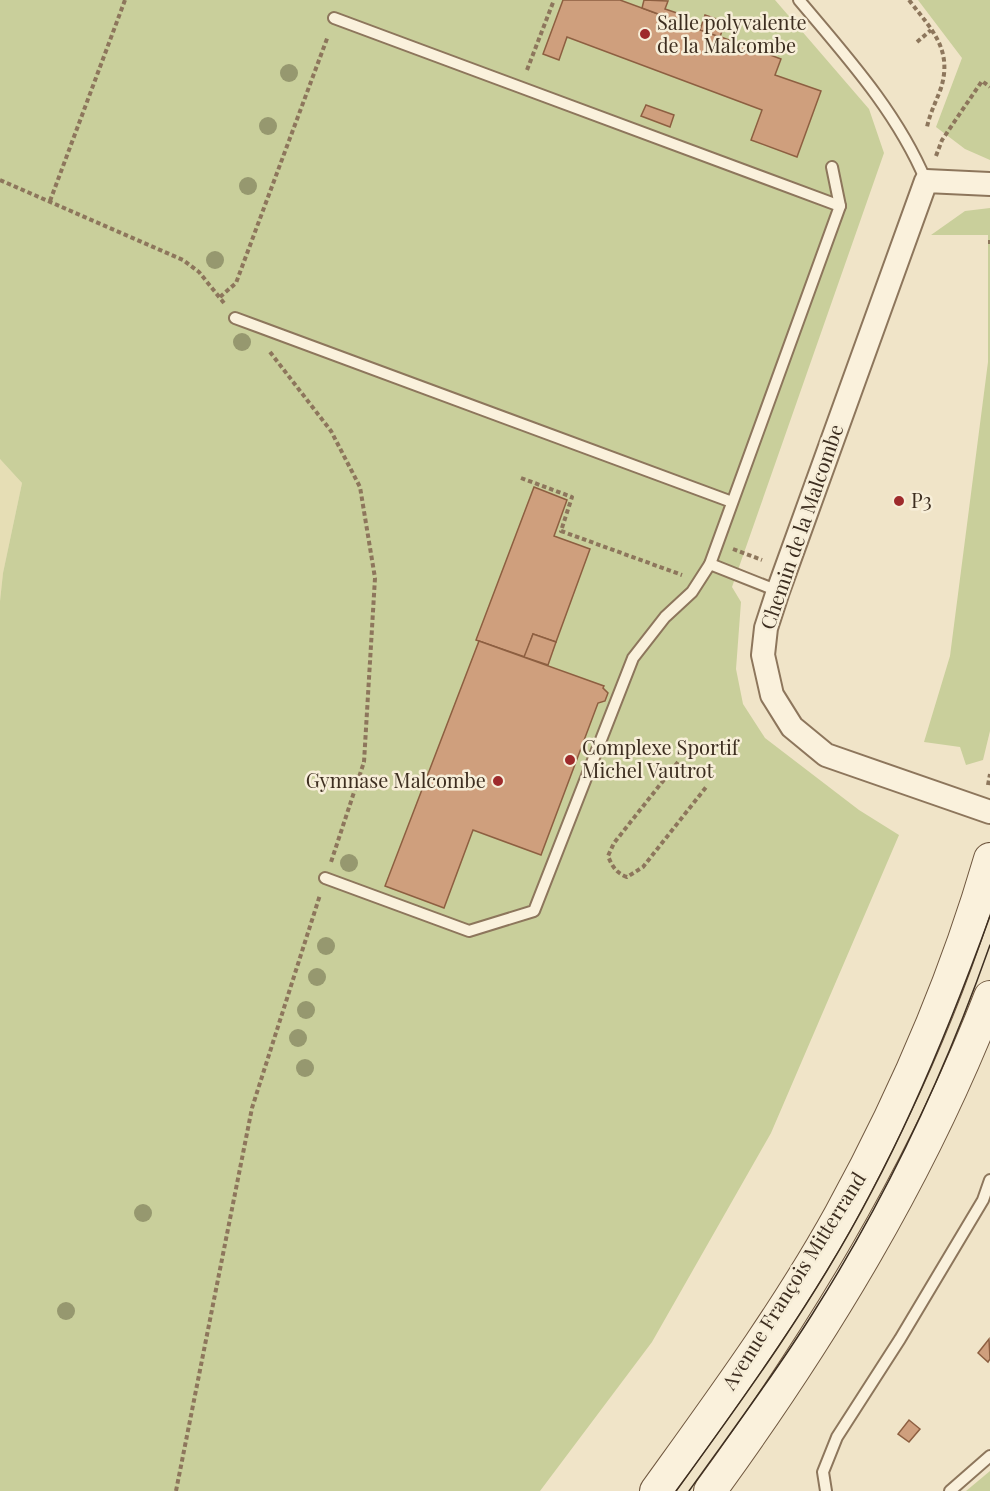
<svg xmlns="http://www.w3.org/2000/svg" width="990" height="1491" font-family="'Playfair Display',serif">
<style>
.farmland{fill:#e6deb5}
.green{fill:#c9cf9b}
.building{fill:#cf9f7d;stroke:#8d5f41;stroke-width:1.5}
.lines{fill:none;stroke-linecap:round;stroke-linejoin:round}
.lane-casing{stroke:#8d765c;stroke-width:14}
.street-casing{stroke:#8d765c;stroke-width:26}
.secondary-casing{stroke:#6f573f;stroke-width:34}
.path{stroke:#8d765c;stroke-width:4;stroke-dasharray:4.5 3;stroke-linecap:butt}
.lane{stroke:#faf1dc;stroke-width:10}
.street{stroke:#faf1dc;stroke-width:22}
.secondary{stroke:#faf1dc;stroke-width:32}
.tram{stroke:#3d2e20;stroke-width:1.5}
.tree{fill:#96986f}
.poi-dot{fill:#9e2a2b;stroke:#f7eed8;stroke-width:2}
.labels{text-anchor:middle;stroke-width:5;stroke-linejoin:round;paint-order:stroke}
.poi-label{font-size:20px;fill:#3d2e20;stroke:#f7eed8;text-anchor:start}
.street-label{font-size:20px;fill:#3d2e20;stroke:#f7eed8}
</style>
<rect width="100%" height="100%" fill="#f0e4c8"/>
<!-- farmland -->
<path class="farmland" d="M 0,459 L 22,483 L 3,573 L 0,601 Z"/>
<!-- green -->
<g class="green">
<path d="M 0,0 L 775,0 L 869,109 L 884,153 L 732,587 L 741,602 L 736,669 L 743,704 L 765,738 L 859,810 L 899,835 L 771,1133 L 652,1342 L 540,1491 L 0,1491 L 0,601 L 3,573 L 22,483 L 0,459 Z"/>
<path d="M 918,0 L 990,0 L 990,160 L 965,149 L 936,127 L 962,58 Z"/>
<path d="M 990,208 L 990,731 L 983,760 L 966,765 L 960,747 L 924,742 L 950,656 L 988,362 L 988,235 L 931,235 L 965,211 Z"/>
<path d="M 990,1471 L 990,1491 L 966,1491 Z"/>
</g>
<!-- building -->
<g class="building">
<path d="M 563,0 L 620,0 L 781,59 L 775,75 L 821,91 L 797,157 L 751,140 L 762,110 L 567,37 L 559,60 L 543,54 Z"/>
<path d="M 644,0 L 668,1 L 665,9 L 680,14 L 677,21 L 642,8 Z"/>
<path d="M 705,15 L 725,22 L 720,37 L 700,30 Z"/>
<path d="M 646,105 L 674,115 L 670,127 L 641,116 Z"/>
<path d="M 534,487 L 567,500 L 554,536 L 590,549 L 556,642 L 533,634 L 525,657 L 476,640 Z"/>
<path d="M 533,634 L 556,642 L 548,665 L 524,657 Z"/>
<path d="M 479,641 L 604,686 L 603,688 L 608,693 L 605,701 L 598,703 L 541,855 L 473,830 L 444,908 L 385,886 Z"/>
<path d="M 989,1339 L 990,1359 L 988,1362 L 978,1353 Z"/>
<path d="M 909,1420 L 920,1429 L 909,1442 L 898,1434 Z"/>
</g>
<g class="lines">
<!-- lane casing -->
<g class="lane-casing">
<g id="lane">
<path d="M 799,0 C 847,57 897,112 926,181"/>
<path d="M 334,18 L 840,206"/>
<path d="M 235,318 L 732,502"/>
<path d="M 710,564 L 778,591"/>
<path d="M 325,878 L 469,931 L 534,911 L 633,658 L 665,617 L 692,592 L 710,564 L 840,206 L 832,167"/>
<path d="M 826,1491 L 823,1472 L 837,1437 L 900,1339 L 983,1200 L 990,1180"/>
<path d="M 950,1491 L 990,1456"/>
</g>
</g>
<!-- street casing -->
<g class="street-casing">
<path id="street" d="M 990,184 L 926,181 L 778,591 L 766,628 L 763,655 L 772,695 L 792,727 L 826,755 L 990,812"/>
</g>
<!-- secondary casing -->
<g class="secondary-casing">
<g id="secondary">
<path d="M 656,1491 C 720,1402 787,1311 840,1215 C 902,1102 954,983 990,859"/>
<path d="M 710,1491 C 822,1337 921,1175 990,997"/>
</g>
</g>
<!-- path -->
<g class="path">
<path d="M 909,0 C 931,29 953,49 941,88 C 936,102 930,113 927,127"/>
<path d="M 917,42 L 931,30"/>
<path d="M 527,70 L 554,0"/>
<path d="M 936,156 L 942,140 L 982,81 L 990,87"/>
<path d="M 0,180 L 183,260 L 199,272 L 224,303"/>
<path d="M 50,201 L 125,0"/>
<path d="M 988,242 L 990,242"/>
<path d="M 220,297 L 236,283 L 328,36"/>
<path d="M 270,352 L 331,431 L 360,487 L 375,578 L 364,762 L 331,862"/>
<path d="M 521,478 L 572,497 L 561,531 L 682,575"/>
<path d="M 733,549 L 762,560"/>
<path d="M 678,762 L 614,843 L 608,856 C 612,866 616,873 627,877 L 643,867 L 707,786"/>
<path d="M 988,785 L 990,774"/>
<path d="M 176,1491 L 252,1108 L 320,895"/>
</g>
<!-- lane -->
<use href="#lane" class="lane"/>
<!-- street -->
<use href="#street" class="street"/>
<!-- secondary -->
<use href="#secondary" class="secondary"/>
<!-- tram -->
<g class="tram">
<path d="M 676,1491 C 746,1395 817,1297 872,1191 C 919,1102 956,1010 990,916"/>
<path d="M 689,1491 C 731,1432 775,1374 813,1313 C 886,1198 945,1073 990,945"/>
</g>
</g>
<!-- trees -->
<g class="tree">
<circle cx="289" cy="73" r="9"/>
<circle cx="268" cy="126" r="9"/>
<circle cx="248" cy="186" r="9"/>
<circle cx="215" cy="260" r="9"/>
<circle cx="242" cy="342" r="9"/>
<circle cx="349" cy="863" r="9"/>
<circle cx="326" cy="946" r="9"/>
<circle cx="317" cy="977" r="9"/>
<circle cx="306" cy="1010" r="9"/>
<circle cx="298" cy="1038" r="9"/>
<circle cx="305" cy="1068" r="9"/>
<circle cx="143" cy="1213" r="9"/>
<circle cx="66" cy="1311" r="9"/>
</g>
<!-- markers -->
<g class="poi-dot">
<circle cx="645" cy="34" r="6"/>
<circle cx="899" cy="501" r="6"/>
<circle cx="570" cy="760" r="6"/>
<circle cx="498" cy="781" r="6"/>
</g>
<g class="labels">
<!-- poi labels -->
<g class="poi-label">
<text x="657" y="30">Salle polyvalente<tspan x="657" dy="23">de la Malcombe</tspan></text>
<text x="911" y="508">P3</text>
<text x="582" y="755">Complexe Sportif<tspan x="582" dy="23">Michel Vautrot</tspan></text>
<text x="486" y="788" text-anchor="end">Gymnase Malcombe</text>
</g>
<!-- street labels -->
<g class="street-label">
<text transform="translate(802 527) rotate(-71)" y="7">Chemin de la Malcombe</text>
<text transform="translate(794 1281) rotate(-58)" y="7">Avenue François Mitterrand</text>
</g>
</g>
</svg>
